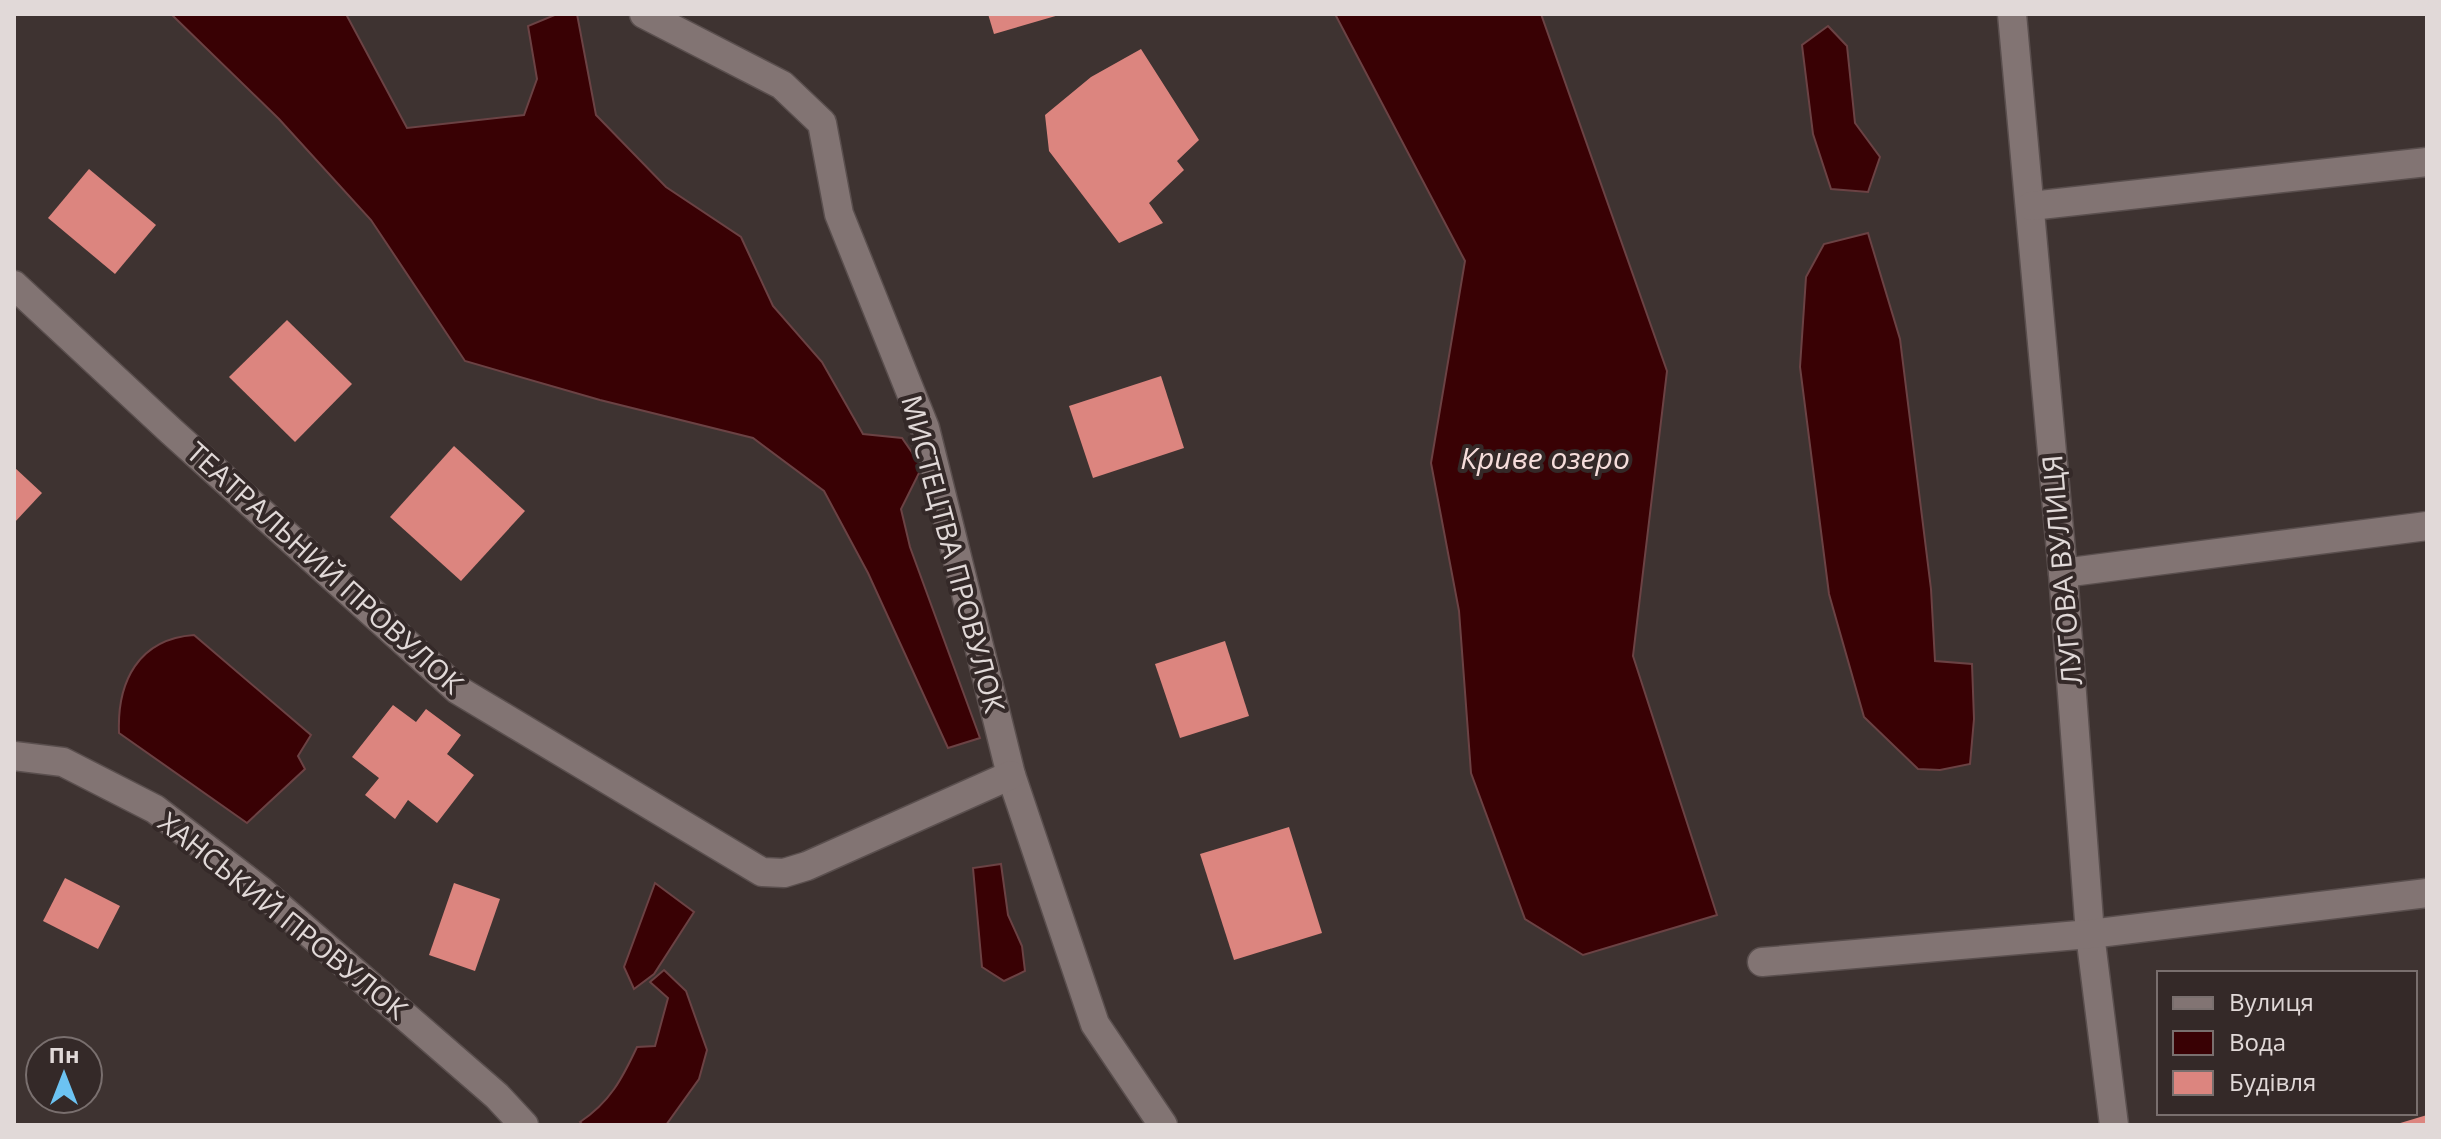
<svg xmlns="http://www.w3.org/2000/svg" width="2441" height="1139" font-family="'Open Sans',sans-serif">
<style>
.water{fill:#390104;stroke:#6b4244;stroke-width:2}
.building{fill:#dc857f}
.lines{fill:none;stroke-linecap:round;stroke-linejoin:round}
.minor-casing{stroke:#5a4f4e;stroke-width:31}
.minor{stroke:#827473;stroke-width:28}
.labels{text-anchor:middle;stroke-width:8;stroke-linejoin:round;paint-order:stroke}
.street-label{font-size:28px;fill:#e1d9d8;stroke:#342928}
.water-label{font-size:30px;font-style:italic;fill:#f6dddb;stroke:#342928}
</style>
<rect width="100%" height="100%" fill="#3e3331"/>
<!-- water -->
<g class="water">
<path d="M 171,14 L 346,14 L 407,128 L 524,115 L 537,79 L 528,26 L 557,14 L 577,14 L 596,115 L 666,187 L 741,237 L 773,306 L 822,362 L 863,434 L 902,438 L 922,467 L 901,509 L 910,547 L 980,738 L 948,748 L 868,573 L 824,491 L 753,438 L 600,400 L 465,361 L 371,220 L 279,119 Z"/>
<path d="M 1335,14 L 1541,14 L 1667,371 L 1633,656 L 1717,915 L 1583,955 L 1525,919 L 1471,773 L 1459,611 L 1431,463 L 1465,261 Z"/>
<path d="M 1828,26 L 1847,46 L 1855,123 L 1880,157 L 1868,192 L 1831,189 L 1813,134 L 1802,45 Z"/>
<path d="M 1868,233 L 1900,339 L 1931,589 L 1935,661 L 1972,664 L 1974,719 L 1970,764 L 1940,770 L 1918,769 L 1864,717 L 1829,594 L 1800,367 L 1806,277 L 1824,244 Z"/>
<path d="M 194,635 L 311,735 L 298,756 L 305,769 L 247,823 L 119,733 C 117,682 138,639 194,635 Z"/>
<path d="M 1001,864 L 1008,915 L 1022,946 L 1025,971 L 1004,981 L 982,967 L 973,868 Z"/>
<path d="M 655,883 L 694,912 L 654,974 L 634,989 L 624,967 Z"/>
<path d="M 664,970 L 686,991 L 707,1050 L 699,1079 L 666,1125 L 583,1125 L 580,1122 C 610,1102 622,1079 637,1047 L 655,1046 L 668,998 L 650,982 Z"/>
</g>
<!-- building -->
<g class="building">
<path d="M 988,14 L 1058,14 L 1059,15 L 994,34 Z"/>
<path d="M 1141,49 L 1199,140 L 1177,161 L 1184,170 L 1149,203 L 1163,223 L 1119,243 L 1049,151 L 1045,115 L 1091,77 Z"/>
<path d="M 89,169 L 156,225 L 115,274 L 48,218 Z"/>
<path d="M 287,320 L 352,384 L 295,442 L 229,377 Z"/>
<path d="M 1161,376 L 1184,448 L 1093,478 L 1069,406 Z"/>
<path d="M 454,446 L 525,511 L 461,581 L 390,517 Z"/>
<path d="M 14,467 L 42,493 L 14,523 Z"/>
<path d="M 1225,641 L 1249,716 L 1180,738 L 1155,664 Z"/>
<path d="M 393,705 L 416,722 L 426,709 L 461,735 L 447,754 L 474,775 L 437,823 L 408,800 L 395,819 L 365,795 L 379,778 L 352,757 Z"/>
<path d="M 1289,827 L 1322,933 L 1234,960 L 1200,854 Z"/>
<path d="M 65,878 L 120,906 L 98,949 L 43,921 Z"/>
<path d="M 454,883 L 500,899 L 475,971 L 429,955 Z"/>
<path d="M 2427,1115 L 2427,1125 L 2397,1125 L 2397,1124 Z"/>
</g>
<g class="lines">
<!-- minor casing -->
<g class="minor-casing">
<g id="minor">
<path d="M 644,14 L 782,85 L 822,123 L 839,214 L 925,428 L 1011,775 L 1095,1024 L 1163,1125"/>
<path d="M 2012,14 L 2063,573 L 2090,934 L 2114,1125"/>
<path d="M 2031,206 L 2427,162"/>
<path d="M 14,285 L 171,431 L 458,690 L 762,872 L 784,873 L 807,866 L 1011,775"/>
<path d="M 2063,573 L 2427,526"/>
<path d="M 14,756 L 63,762 L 155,809 L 260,890 L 497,1096 L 524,1125"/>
<path d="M 1762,962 L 2090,934 L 2427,893"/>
</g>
</g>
<!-- minor -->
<use href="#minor" class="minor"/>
</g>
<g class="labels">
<!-- street labels -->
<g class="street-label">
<text transform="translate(953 554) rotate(75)" y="10">МИСТЕЦТВА ПРОВУЛОК</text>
<text transform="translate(325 568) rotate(42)" y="10">ТЕАТРАЛЬНИЙ ПРОВУЛОК</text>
<text transform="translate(2062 570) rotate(-95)" y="10">ЛУГОВА ВУЛИЦЯ</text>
<text transform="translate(283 916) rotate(39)" y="10">ХАНСЬКИЙ ПРОВУЛОК</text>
</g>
<!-- water labels -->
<g class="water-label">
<text x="1545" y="469">Криве озеро</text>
</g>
</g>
<!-- border -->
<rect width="2441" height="1139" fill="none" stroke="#e1d9d8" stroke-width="32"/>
<!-- legend -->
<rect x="2157" y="971" width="260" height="144" fill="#342928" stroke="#796f6e" stroke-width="2"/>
<rect x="2173" y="997" width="40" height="12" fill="#827473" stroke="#796f6e" stroke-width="2"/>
<text x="2229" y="1011" font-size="24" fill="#e1d9d8">Вулиця</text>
<rect x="2173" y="1031" width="40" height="24" fill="#390104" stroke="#796f6e" stroke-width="2"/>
<text x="2229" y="1051" font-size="24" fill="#e1d9d8">Вода</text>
<rect x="2173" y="1071" width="40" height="24" fill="#dc857f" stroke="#796f6e" stroke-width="2"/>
<text x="2229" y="1091" font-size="24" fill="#e1d9d8">Будівля</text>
<!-- north arrow -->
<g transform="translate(64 1075)"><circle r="38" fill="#342928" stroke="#796f6e" stroke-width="2"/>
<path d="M0-6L14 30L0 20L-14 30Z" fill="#6cc3f2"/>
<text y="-12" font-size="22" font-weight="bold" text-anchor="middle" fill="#e1d9d8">Пн</text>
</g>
</svg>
